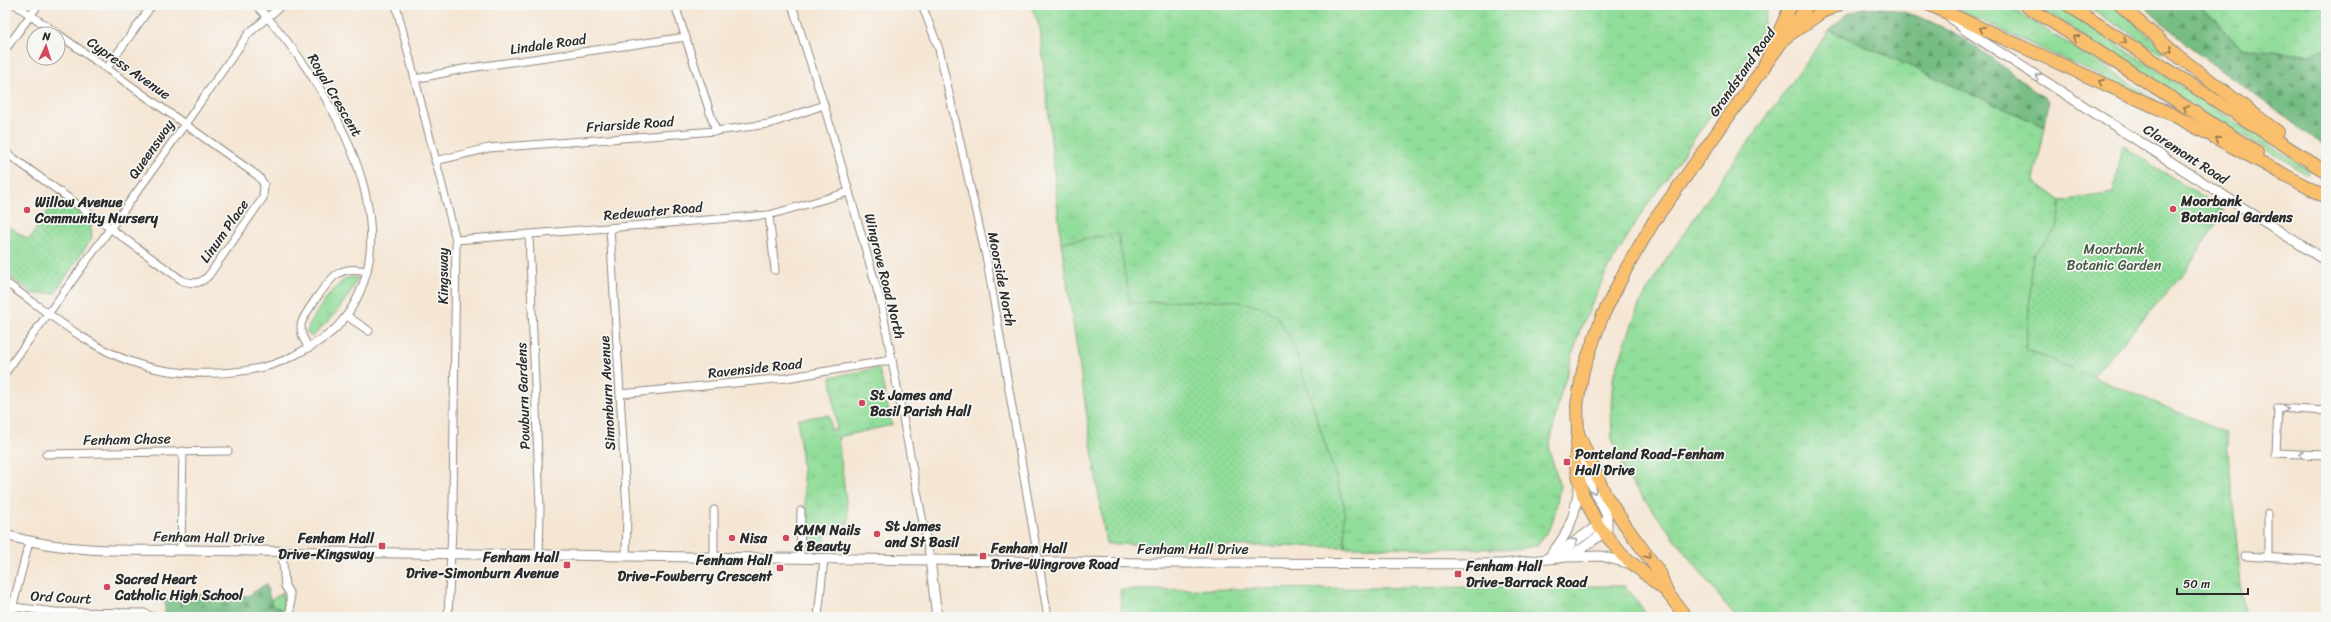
<svg xmlns="http://www.w3.org/2000/svg" width="2331" height="622" font-family="Sriracha,sans-serif">
<style>
.grass{fill:url(#grass-tufts);stroke:#5e8462}
.forest{fill:url(#forest-firs);stroke:#507456}
.park{fill:url(#park-dots);stroke:#5e8462}
.lines{fill:none;stroke-linecap:round;stroke-linejoin:round}
.minor-casing{stroke:#908880;stroke-width:9}
.tertiary-casing{stroke:#908880;stroke-width:11}
.primary-casing{stroke:#908880;stroke-width:14}
.trunk-casing{stroke:#908880;stroke-width:14}
.minor{stroke:#fff;stroke-width:7}
.tertiary{stroke:#fff;stroke-width:9}
.primary{stroke:#f9bf6c;stroke-width:12}
.trunk{stroke:#f9bf6c;stroke-width:12}
.oneway{stroke:#92754c}
.oneway2{stroke:#a0a0a0}
.poi-dot{fill:#d1495b;stroke:#f6f6f2;stroke-width:1.5}
.labels{text-anchor:middle;stroke-width:3.5;stroke-linejoin:round;paint-order:stroke}
.street-label{font-size:14px;fill:#2b2b2b;stroke:#f6f6f2}
.poi-label{font-size:14px;font-weight:bold;fill:#2b2b2b;stroke:#f6f6f2;text-anchor:start}
.park-label{font-size:14px;fill:#445847;stroke:#f6f6f2}
</style>
<defs>
<pattern id="grass-tufts" width="24" height="20" patternUnits="userSpaceOnUse"><rect width="24" height="20" fill="#91dd9a"/><path d="M3 7l-1-3M5 7V3M7 7l1-3M15 17l-1-3M17 17v-4M19 17l1-3" fill="none" stroke="#7dbe85"/></pattern>
<pattern id="forest-firs" width="22" height="20" patternUnits="userSpaceOnUse"><rect width="22" height="20" fill="#74bc82"/><path d="M5 1l3.5 6h-7zM16 11l3.5 6h-7z" fill="#5f996b"/></pattern>
<pattern id="park-dots" width="8" height="8" patternUnits="userSpaceOnUse"><rect width="8" height="8" fill="#91dd9a"/><path d="M2 2h.1M6 6h.1" fill="none" stroke="#7dbe85" stroke-width="1.8" stroke-linecap="round"/></pattern>
</defs>
<rect width="100%" height="100%" fill="#f6f6f2"/>
<filter id="ink" filterUnits="userSpaceOnUse"><feTurbulence type="fractalNoise" baseFrequency=".025" numOctaves="2"/><feDisplacementMap in="SourceGraphic" scale="8" xChannelSelector="R" yChannelSelector="G"/><feConvolveMatrix kernelMatrix="1 2 1 2 8 2 1 2 1" color-interpolation-filters="sRGB"/></filter>
<filter id="wash" filterUnits="userSpaceOnUse"><feTurbulence type="fractalNoise" baseFrequency=".012" numOctaves="4" result="noise"/><feDisplacementMap in="SourceGraphic" scale="16" xChannelSelector="R" yChannelSelector="G"/><feGaussianBlur stdDeviation="0.9" result="paint"/><feColorMatrix in="noise" values="0 0 0 0 0 0 0 0 0 0 0 0 0 0 0 0 0 1.4 0 .05"/><feComposite in="paint" operator="in"/></filter>
<g filter="url(#wash)">
<rect width="100%" height="100%" fill="#f5e6d4"/>
<!-- grass -->
<g class="grass">
<path d="M 1031,5 L 1769,5 L 1756,44 L 1737,78 L 1641,214 L 1606,273 L 1580,330 L 1559,400 L 1549,449 L 1560,486 L 1555,513 L 1551,526 L 1537,545 L 1521,549 L 1345,547 L 1344,504 L 1294,346 L 1276,315 L 1228,300 L 1129,303 L 1118,235 L 1061,242 L 1040,28 Z"/>
<path d="M 1948,5 L 2007,5 L 2162,104 L 2153,101 Z"/>
<path d="M 2035,5 L 2057,5 L 2310,171 L 2308,174 L 2196,108 Z"/>
<path d="M 2085,5 L 2114,5 L 2164,50 L 2161,53 Z"/>
<path d="M 2200,5 L 2326,5 L 2326,48 L 2310,56 L 2240,47 Z"/>
<path d="M 1830,30 L 2045,127 L 2034,181 L 2061,201 L 2057,229 L 2033,256 L 2026,349 L 2226,432 L 2244,617 L 1735,617 L 1624,473 L 1612,438 L 1611,407 L 1613,378 L 1639,305 L 1663,264 L 1718,184 Z"/>
<path d="M 350,277 L 358,278 C 343,306 335,316 311,337 L 307,332 C 311,317 335,282 350,277 Z"/>
<path d="M 879,368 L 892,425 L 838,437 L 849,524 L 840,523 L 841,533 L 825,534 L 825,547 L 809,547 L 798,419 L 829,415 L 831,430 L 837,429 L 831,377 Z"/>
<path d="M 1625,586 L 1649,617 L 1122,617 L 1120,590 Z"/>
<path d="M 283,592 L 285,617 L 224,617 L 262,606 Z"/>
</g>
<!-- forest -->
<g class="forest">
<path d="M 2144,5 L 2200,5 L 2240,47 L 2310,56 L 2326,48 L 2326,147 L 2189,47 Z"/>
<path d="M 1863,8 C 1932,3 1996,63 2049,101 L 2045,127 L 1830,30 L 1848,13 Z"/>
<path d="M 266,584 L 272,605 L 281,609 L 283,617 L 165,617 L 165,600 L 192,595 L 220,594 L 248,596 Z"/>
</g>
<!-- park -->
<g class="park">
<path d="M 2122,145 L 2224,211 L 2186,271 L 2092,377 L 2026,349 L 2033,256 L 2057,229 L 2061,201 L 2113,193 Z"/>
<path d="M 57,197 L 90,219 L 92,238 L 55,293 L 34,294 L 5,273 L 5,224 L 29,240 Z"/>
<path d="M 1118,234 L 1130,303 L 1228,300 L 1260,306 L 1276,315 L 1294,346 L 1344,504 L 1345,547 L 1106,544 L 1061,242 Z"/>
</g>
</g>
<g filter="url(#ink)">
<g class="lines">
<!-- minor casing -->
<g class="minor-casing">
<g id="minor">
<path d="M 16,5 L 58,34"/>
<path d="M 396,5 L 456,240 L 453,508 L 448,617"/>
<path d="M 675,5 L 716,131"/>
<path d="M 792,5 L 824,105 L 881,303 L 930,559"/>
<path d="M 922,5 L 939,49 L 987,261 L 1048,617"/>
<path d="M 5,50 L 38,5"/>
<path d="M 107,68 L 152,5"/>
<path d="M 415,79 L 463,69 L 686,37"/>
<path d="M 5,152 L 183,281 C 195,284 201,284 209,275 L 263,198 L 264,184 L 258,176 L 58,34"/>
<path d="M 435,161 L 489,148 L 716,131 L 769,124 L 824,105"/>
<path d="M 769,215 L 775,270"/>
<path d="M 610,228 L 627,509 L 626,557"/>
<path d="M 529,234 L 540,508 L 539,556"/>
<path d="M 456,240 L 769,215 L 849,192"/>
<path d="M 5,282 C 45,310 86,346 132,362 C 176,378 252,378 293,356 C 308,348 325,339 336,328 C 424,235 325,78 256,5"/>
<path d="M 347,316 L 369,331"/>
<path d="M 309,348 C 304,340 300,334 301,325 C 303,315 330,277 339,273 C 348,268 357,269 366,271"/>
<path d="M 5,373 L 147,178 L 249,33 L 282,5"/>
<path d="M 620,394 L 786,378 L 892,360"/>
<path d="M 2326,411 L 2278,408 L 2276,453 L 2326,455"/>
<path d="M 46,454 L 228,451"/>
<path d="M 181,550 L 183,451"/>
<path d="M 282,552 L 285,586 L 290,594 L 291,617"/>
<path d="M 2245,556 L 2326,561"/>
<path d="M 2268,557 L 2268,514"/>
<path d="M 714,558 L 714,510"/>
<path d="M 800,559 L 801,511"/>
<path d="M 13,607 L 56,612 L 144,613 L 153,617"/>
<path d="M 10,617 L 29,542"/>
<path d="M 818,617 L 824,559"/>
</g>
</g>
<!-- tertiary casing -->
<g class="tertiary-casing">
<g id="tertiary">
<path d="M 1950,17 L 1968,32 L 2326,261"/>
<path d="M 5,535 C 65,552 120,551 181,550 L 1144,563 L 1501,564 L 1567,557 L 1583,548 L 1607,530 L 1607,516 L 1585,470 L 1581,446"/>
<path d="M 1552,553 C 1570,532 1576,512 1579,485"/>
<path d="M 1571,557 L 1601,556 L 1627,563"/>
<path d="M 1547,558 L 1561,551 L 1603,522"/>
<path d="M 930,559 L 937,617"/>
</g>
</g>
<!-- primary casing -->
<g class="primary-casing">
<g id="primary">
<path d="M 1578,433 L 1605,494 L 1625,525 L 1660,573 L 1666,591"/>
<path d="M 1686,617 L 1666,591 L 1622,555 L 1598,525 L 1583,495 L 1575,462 L 1578,433 L 1577,405 L 1583,370 L 1602,317 L 1626,269 L 1654,221 L 1808,5"/>
</g>
</g>
<!-- trunk casing -->
<g class="trunk-casing">
<g id="trunk">
<path d="M 1930,5 L 2173,115 L 2326,197"/>
<path d="M 2025,5 L 2257,152"/>
<path d="M 2068,5 L 2326,172"/>
<path d="M 2120,5 L 2178,56 L 2278,132"/>
<path d="M 1786,37 L 1822,12 L 1838,5"/>
<path d="M 1761,73 L 1791,5"/>
</g>
</g>
<!-- minor -->
<use href="#minor" class="minor"/>
<!-- tertiary -->
<use href="#tertiary" class="tertiary"/>
<!-- primary -->
<use href="#primary" class="primary"/>
<!-- trunk -->
<use href="#trunk" class="trunk"/>
</g>
<!-- one-way arrows -->
<defs><path id="oneway-chevron" d="M-2-3.5L2.5 0L-2 3.5" fill="none" stroke-width="1.6" stroke-linecap="round" stroke-linejoin="round"/></defs>
<g class="oneway">
<use href="#oneway-chevron" transform="translate(1982 29) rotate(-156)"/>
<use href="#oneway-chevron" transform="translate(2076 38) rotate(-147)"/>
<use href="#oneway-chevron" transform="translate(2124 41) rotate(33)"/>
<use href="#oneway-chevron" transform="translate(2170 50) rotate(42)"/>
<use href="#oneway-chevron" transform="translate(2101 82) rotate(-156)"/>
<use href="#oneway-chevron" transform="translate(2186 108) rotate(-148)"/>
<use href="#oneway-chevron" transform="translate(2218 139) rotate(-152)"/>
<use href="#oneway-chevron" transform="translate(1648 556) rotate(55)"/>
</g>
<g class="oneway2">
<use href="#oneway-chevron" transform="translate(2038 76) rotate(-148)"/>
<use href="#oneway-chevron" transform="translate(2286 409) rotate(3)"/>
<use href="#oneway-chevron" transform="translate(2301 454) rotate(-177)"/>
<use href="#oneway-chevron" transform="translate(1594 491) rotate(62)"/>
<use href="#oneway-chevron" transform="translate(1575 541) rotate(-36)"/>
</g>
</g>
<!-- markers -->
<g class="poi-dot">
<circle cx="2173" cy="209" r="4"/>
<circle cx="27" cy="210" r="4"/>
<circle cx="862" cy="403" r="4"/>
<rect x="1563" y="458" width="8" height="8" rx="2"/>
<circle cx="877" cy="534" r="4"/>
<circle cx="732" cy="538" r="4"/>
<circle cx="786" cy="538" r="4"/>
<rect x="378" y="542" width="8" height="8" rx="2"/>
<rect x="979" y="552" width="8" height="8" rx="2"/>
<rect x="563" y="561" width="8" height="8" rx="2"/>
<rect x="776" y="564" width="8" height="8" rx="2"/>
<rect x="1454" y="570" width="8" height="8" rx="2"/>
<circle cx="107" cy="587" r="4"/>
</g>
<g class="labels">
<!-- street labels -->
<g class="street-label">
<text transform="translate(548 44) rotate(-8)" y="5">Lindale Road</text>
<text transform="translate(129 68) rotate(35)" y="5">Cypress Avenue</text>
<text transform="translate(1742 72) rotate(-55)" y="5">Grandstand Road</text>
<text transform="translate(335 95) rotate(60)" y="5">Royal Crescent</text>
<text transform="translate(630 124) rotate(-4)" y="5">Friarside Road</text>
<text transform="translate(151 149) rotate(-55)" y="5">Queensway</text>
<text transform="translate(2186 154) rotate(33)" y="5">Claremont Road</text>
<text transform="translate(653 211) rotate(-5)" y="5">Redewater Road</text>
<text transform="translate(224 231) rotate(-55)" y="5">Linum Place</text>
<text transform="translate(443 276) rotate(-90)" y="5">Kingsway</text>
<text transform="translate(885 276) rotate(76)" y="5">Wingrove Road North</text>
<text transform="translate(1002 279) rotate(79)" y="5">Moorside North</text>
<text transform="translate(755 368) rotate(-6)" y="5">Ravenside Road</text>
<text transform="translate(607 393) rotate(-93)" y="5">Simonburn Avenue</text>
<text transform="translate(523 396) rotate(-92)" y="5">Powburn Gardens</text>
<text transform="translate(127 439) rotate(-1)" y="5">Fenham Chase</text>
<text transform="translate(209 537) rotate(1)" y="5">Fenham Hall Drive</text>
<text x="1193" y="554">Fenham Hall Drive</text>
<text transform="translate(61 597) rotate(3)" y="5">Ord Court</text>
</g>
<!-- poi labels -->
<g class="poi-label">
<text x="2181" y="206">Moorbank<tspan x="2181" dy="16">Botanical Gardens</tspan></text>
<text x="35" y="207">Willow Avenue<tspan x="35" dy="16">Community Nursery</tspan></text>
<text x="870" y="400">St James and<tspan x="870" dy="16">Basil Parish Hall</tspan></text>
<text x="1575" y="459">Ponteland Road-Fenham<tspan x="1575" dy="16">Hall Drive</tspan></text>
<text x="885" y="531">St James<tspan x="885" dy="16">and St Basil</tspan></text>
<text x="794" y="535">KMM Nails<tspan x="794" dy="16">&amp; Beauty</tspan></text>
<text x="374" y="543" text-anchor="end">Fenham Hall<tspan x="374" dy="16">Drive-Kingsway</tspan></text>
<text x="740" y="543">Nisa</text>
<text x="991" y="553">Fenham Hall<tspan x="991" dy="16">Drive-Wingrove Road</tspan></text>
<text x="559" y="562" text-anchor="end">Fenham Hall<tspan x="559" dy="16">Drive-Simonburn Avenue</tspan></text>
<text x="772" y="565" text-anchor="end">Fenham Hall<tspan x="772" dy="16">Drive-Fowberry Crescent</tspan></text>
<text x="1466" y="571">Fenham Hall<tspan x="1466" dy="16">Drive-Barrack Road</tspan></text>
<text x="115" y="584">Sacred Heart<tspan x="115" dy="16">Catholic High School</tspan></text>
</g>
<!-- park labels -->
<g class="park-label">
<text x="2114" y="254">Moorbank<tspan x="2114" dy="16">Botanic Garden</tspan></text>
</g>
</g>
<!-- margin -->
<rect width="2331" height="622" fill="none" stroke="#f6f6f2" stroke-width="20"/>
<!-- north arrow -->
<g transform="translate(46 46) rotate(4)"><circle r="19" fill="#f6f6f2" stroke="#a5a5a2"/>
<path d="M0-3L7 15L0 10L-7 15Z" fill="#d1495b"/>
<text y="-6" font-size="11" font-weight="bold" text-anchor="middle" fill="#2b2b2b">N</text>
</g>
<!-- scale -->
<path d="M2177 588v6h71v-6" fill="none" stroke="#2b2b2b" stroke-width="2"/>
<text x="2183" y="588" font-size="12" fill="#2b2b2b" stroke="#f6f6f2" stroke-width="3" paint-order="stroke">50 m</text>
</svg>
